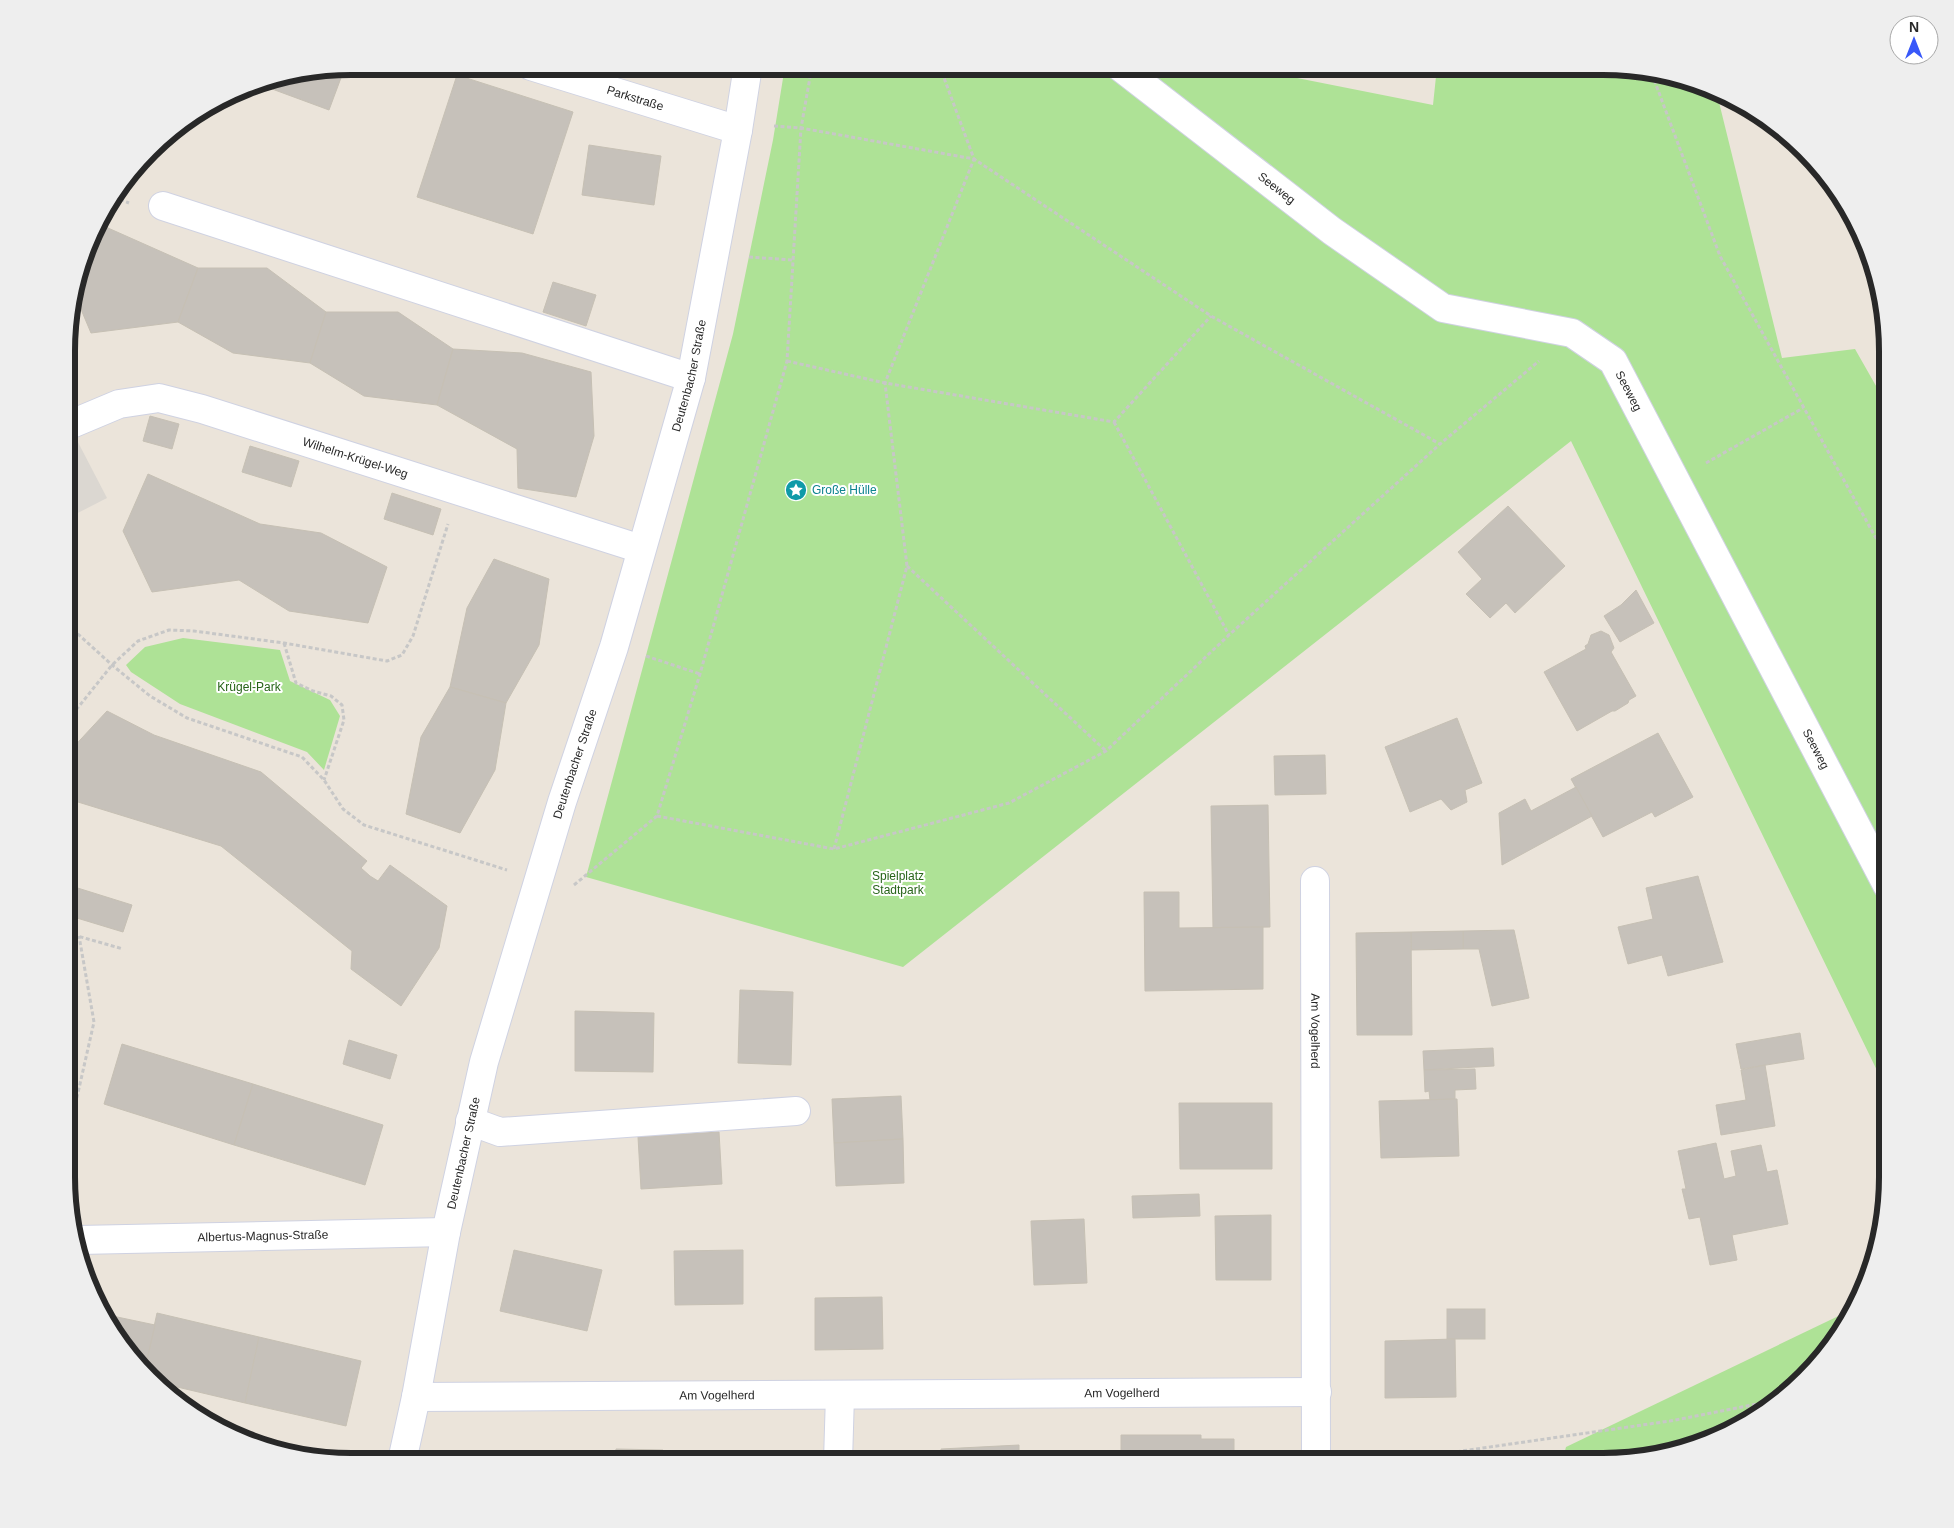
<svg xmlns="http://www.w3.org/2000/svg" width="1954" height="1528" font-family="Arial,sans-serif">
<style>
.green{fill:#aee296}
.plaza{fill:#dbd7d1}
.building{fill:#c6c1ba;stroke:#c6c0b4}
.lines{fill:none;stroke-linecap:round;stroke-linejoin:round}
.minor-casing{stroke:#cfd2e2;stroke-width:30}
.path{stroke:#c7c7c7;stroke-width:3;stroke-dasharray:4 2.5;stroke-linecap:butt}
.minor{stroke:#fff;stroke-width:28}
.labels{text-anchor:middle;stroke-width:4;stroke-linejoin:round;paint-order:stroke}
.street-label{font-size:12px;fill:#282828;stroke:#fff}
.culture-label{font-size:12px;fill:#0d838f;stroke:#fff;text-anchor:start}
.park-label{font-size:12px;fill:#276419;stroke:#fff}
.rim{fill:none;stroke:#282828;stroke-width:6}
</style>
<rect width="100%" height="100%" fill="#ebe4da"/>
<!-- green -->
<g class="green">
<path d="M 785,66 L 1292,67 L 1292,77 L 1433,105 L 1437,67 L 1622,67 L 1712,88 L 1716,90 L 1782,358 L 1855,349 L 1888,407 L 1887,1091 L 1571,441 L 903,967 L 586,877 L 733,334 L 773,140 Z"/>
<path d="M 183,638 L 280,650 L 290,681 L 330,700 L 340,716 L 324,770 L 307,752 L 180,704 L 131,672 L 126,665 L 145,647 Z"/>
<path d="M 1851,1310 L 1817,1365 L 1762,1414 L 1712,1440 L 1603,1462 L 1562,1462 L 1566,1447 Z"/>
</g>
<!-- plaza -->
<path class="plaza" d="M 68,423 L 107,498 L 68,518 Z"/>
<!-- building -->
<g class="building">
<path d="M 345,67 L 329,110 L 264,86 L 266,80 Z"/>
<path d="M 457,75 L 573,112 L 533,234 L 417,197 Z"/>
<path d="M 589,145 L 661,156 L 654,205 L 582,195 Z"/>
<path d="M 99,224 L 198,268 L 178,322 L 91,333 L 75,295 Z"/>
<path d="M 198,268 L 267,268 L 326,312 L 310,363 L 233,353 L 178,322 Z"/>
<path d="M 553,282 L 596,295 L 586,326 L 543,312 Z"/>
<path d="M 326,312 L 398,312 L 453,349 L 437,405 L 364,396 L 310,363 Z"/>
<path d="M 453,349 L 522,353 L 591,372 L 594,436 L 576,497 L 518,488 L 517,449 L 437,405 Z"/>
<path d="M 150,416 L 179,424 L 172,449 L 143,441 Z"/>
<path d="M 250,446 L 299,461 L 291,487 L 242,472 Z"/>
<path d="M 148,474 L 260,524 L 321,533 L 387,567 L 368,623 L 289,611 L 239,580 L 152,592 L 123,531 Z"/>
<path d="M 392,493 L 441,509 L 433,535 L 384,519 Z"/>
<path d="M 1508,506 L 1565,566 L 1515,613 L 1506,603 L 1490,618 L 1466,594 L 1482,579 L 1458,552 Z"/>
<path d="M 494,559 L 549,579 L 539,645 L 506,703 L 450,687 L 467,608 Z"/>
<path d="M 1636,590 L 1654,623 L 1620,642 L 1604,616 L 1621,605 Z"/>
<path d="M 1601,631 L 1609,635 L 1614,648 L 1611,652 L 1636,696 L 1629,700 L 1628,703 L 1615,711 L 1612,711 L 1577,731 L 1544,672 L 1586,649 L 1585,646 L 1588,644 L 1591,635 Z"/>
<path d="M 450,687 L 506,703 L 495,770 L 460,833 L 406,814 L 421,737 Z"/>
<path d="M 107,711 L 154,735 L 261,772 L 367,861 L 361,868 L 370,876 L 378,881 L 390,865 L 447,906 L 439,948 L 401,1006 L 351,969 L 352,951 L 221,846 L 78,802 L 68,782 L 68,753 Z"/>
<path d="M 1457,718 L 1482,783 L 1465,790 L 1467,802 L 1451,810 L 1441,799 L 1410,812 L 1385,747 Z"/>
<path d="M 1658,733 L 1693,797 L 1655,817 L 1652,812 L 1603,837 L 1571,779 Z"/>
<path d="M 1325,755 L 1326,794 L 1275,795 L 1274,756 Z"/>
<path d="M 1576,787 L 1592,816 L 1502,865 L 1499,813 L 1525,799 L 1531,811 Z"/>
<path d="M 1268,805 L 1270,927 L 1213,928 L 1211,806 Z"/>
<path d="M 1698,876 L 1723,962 L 1668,976 L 1662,955 L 1628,964 L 1618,927 L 1653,919 L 1646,888 Z"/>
<path d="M 68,885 L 132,905 L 123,932 L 67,915 Z"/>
<path d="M 1144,892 L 1179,892 L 1179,928 L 1263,927 L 1263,989 L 1145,991 Z"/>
<path d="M 1514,930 L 1529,998 L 1492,1006 L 1479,949 L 1463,949 L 1463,931 Z"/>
<path d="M 1463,931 L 1463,949 L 1411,950 L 1411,932 Z"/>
<path d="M 1411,932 L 1412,1035 L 1357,1035 L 1356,933 Z"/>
<path d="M 740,990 L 793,992 L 791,1065 L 738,1063 Z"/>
<path d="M 575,1011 L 654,1013 L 653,1072 L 575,1071 Z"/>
<path d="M 1800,1033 L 1804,1059 L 1741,1069 L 1736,1044 Z"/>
<path d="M 349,1040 L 397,1055 L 390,1079 L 343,1064 Z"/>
<path d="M 122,1044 L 253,1084 L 234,1145 L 104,1104 Z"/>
<path d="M 1493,1048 L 1494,1066 L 1424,1070 L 1423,1051 Z"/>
<path d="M 1765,1065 L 1775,1126 L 1721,1135 L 1716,1105 L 1746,1100 L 1741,1070 Z"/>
<path d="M 1475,1069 L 1476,1089 L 1455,1090 L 1455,1099 L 1430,1100 L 1429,1091 L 1425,1092 L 1424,1070 Z"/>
<path d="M 253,1084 L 383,1125 L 365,1185 L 234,1145 Z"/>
<path d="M 901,1096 L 903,1139 L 834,1143 L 832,1099 Z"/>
<path d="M 1457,1099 L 1459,1156 L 1381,1158 L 1379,1101 Z"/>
<path d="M 1179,1103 L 1272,1103 L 1272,1169 L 1180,1169 Z"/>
<path d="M 719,1132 L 722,1184 L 641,1189 L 638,1137 Z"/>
<path d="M 903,1139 L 904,1183 L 836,1186 L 834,1143 Z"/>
<path d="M 1716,1143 L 1724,1179 L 1736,1176 L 1731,1151 L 1761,1145 L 1767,1172 L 1777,1170 L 1788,1224 L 1732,1235 L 1737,1260 L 1710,1265 L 1700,1217 L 1689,1219 L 1682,1189 L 1686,1189 L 1678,1151 Z"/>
<path d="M 1199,1194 L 1200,1216 L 1133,1218 L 1132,1196 Z"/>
<path d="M 1271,1215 L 1271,1280 L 1216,1280 L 1215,1216 Z"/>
<path d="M 1084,1219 L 1087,1283 L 1034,1285 L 1031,1221 Z"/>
<path d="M 514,1250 L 602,1270 L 587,1331 L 500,1311 Z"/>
<path d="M 743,1250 L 743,1304 L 675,1305 L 674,1251 Z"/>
<path d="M 882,1297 L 883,1349 L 815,1350 L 815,1298 Z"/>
<rect x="1447" y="1309" width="38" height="30"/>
<path d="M 157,1313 L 259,1337 L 245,1403 L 156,1382 L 145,1368 Z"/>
<path d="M 103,1314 L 155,1325 L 145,1368 Z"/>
<path d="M 259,1337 L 361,1361 L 346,1426 L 245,1403 Z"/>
<path d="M 1455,1339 L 1456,1397 L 1385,1398 L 1385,1341 Z"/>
<path d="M 1121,1435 L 1201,1435 L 1201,1439 L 1234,1439 L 1234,1462 L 1121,1462 Z"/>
<path d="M 1019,1445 L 1019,1461 L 941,1461 L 941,1449 Z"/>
<path d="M 616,1449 L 663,1450 L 663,1461 L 615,1461 Z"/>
<path d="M 773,1452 L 774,1461 L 695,1461 L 694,1454 Z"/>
<path d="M 467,1454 L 495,1461 L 465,1461 Z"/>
</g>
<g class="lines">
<!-- minor casing -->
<g class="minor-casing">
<g id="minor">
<path id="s1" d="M 531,66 L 738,130"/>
<path id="s2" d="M 1120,67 L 1332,231 L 1443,308 L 1572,333 L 1613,361 L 1887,885"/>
<path d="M 163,206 L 691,378"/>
<path id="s3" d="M 69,425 L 119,404 L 159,398 L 202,409 L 641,549"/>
<path id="s4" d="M 1315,881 L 1316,1462"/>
<path d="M 470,1121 L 500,1132 L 796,1111"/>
<path id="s5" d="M 79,1240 L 446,1232"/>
<path id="s6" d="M 416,1397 L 1317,1392"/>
<path id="s7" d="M 402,1461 L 416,1397 L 446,1232 L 484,1062 L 562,802 L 614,647 L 691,378 L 738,130 L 748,66"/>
<path d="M 838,1461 L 840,1395"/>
</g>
</g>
<!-- path -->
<g class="path">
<path d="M 1652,74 L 1720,256 L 1888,560"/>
<path d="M 774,126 L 801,128 L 974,159 L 1211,316 L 1440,444"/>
<path d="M 114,197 L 129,203"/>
<path d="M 749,257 L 793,260"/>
<path d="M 787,361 L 885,383 L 1114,422 L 1211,316"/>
<path d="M 1114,422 L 1229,635"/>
<path d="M 1706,463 L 1803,408"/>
<path d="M 907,566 L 1106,751"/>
<path d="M 68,625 L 112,665 L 150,696 L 187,718 L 302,757 L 324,780 L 343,809 L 364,825 L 507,870"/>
<path d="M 284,643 L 296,683 L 313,691 L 331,696 L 342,705 L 344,720 L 324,780"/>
<path d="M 646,656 L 700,674"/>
<path d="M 68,720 L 112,665 L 138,641 L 169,630 L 194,631 L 284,643 L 387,661 L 402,655 L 413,636 L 448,524"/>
<path d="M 657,816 L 834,849 L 1009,803 L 1106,751 L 1229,635 L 1440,444 L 1539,361"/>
<path d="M 834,849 L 907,566 L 885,383 L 974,159 L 940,67"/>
<path d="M 574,885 L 657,816 L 700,674 L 787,361 L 801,128 L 812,66"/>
<path d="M 67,933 L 123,949"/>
<path d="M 67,1114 L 75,1106 L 94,1022 L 79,936"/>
<path d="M 1386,1462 L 1670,1421 L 1778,1400"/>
</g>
<!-- minor -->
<use href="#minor" class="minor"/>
</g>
<!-- icons -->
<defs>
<g id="sight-disc" transform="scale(1.125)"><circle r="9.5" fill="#0f9aa8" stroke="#fff"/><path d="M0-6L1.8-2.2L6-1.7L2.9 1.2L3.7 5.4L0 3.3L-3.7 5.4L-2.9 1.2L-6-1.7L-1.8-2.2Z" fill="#fff"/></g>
</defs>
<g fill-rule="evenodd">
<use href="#sight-disc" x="796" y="490"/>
</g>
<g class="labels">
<!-- street labels -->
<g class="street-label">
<text dy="4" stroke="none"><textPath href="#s1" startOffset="109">Parkstraße</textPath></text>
<text dy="4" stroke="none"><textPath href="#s2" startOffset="198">Seeweg</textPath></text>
<text dy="4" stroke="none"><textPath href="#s7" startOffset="1124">Deutenbacher Straße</textPath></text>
<text dy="4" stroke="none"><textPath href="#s2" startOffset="618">Seeweg</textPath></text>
<text dy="4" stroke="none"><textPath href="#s3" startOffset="300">Wilhelm-Krügel-Weg</textPath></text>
<text dy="4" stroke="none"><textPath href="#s2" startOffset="1022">Seeweg</textPath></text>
<text dy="4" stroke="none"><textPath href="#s7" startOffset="719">Deutenbacher Straße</textPath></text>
<text dy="4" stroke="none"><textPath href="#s4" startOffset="150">Am Vogelherd</textPath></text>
<text dy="4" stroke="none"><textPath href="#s7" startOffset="314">Deutenbacher Straße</textPath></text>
<text dy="4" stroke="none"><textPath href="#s5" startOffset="184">Albertus-Magnus-Straße</textPath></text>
<text dy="4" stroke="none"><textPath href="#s6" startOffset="706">Am Vogelherd</textPath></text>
<text dy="4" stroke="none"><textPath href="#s6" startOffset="301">Am Vogelherd</textPath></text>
</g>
<!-- culture labels -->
<g class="culture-label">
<text x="812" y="494">Große Hülle</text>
</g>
<!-- park labels -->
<g class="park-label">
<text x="249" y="691">Krügel-Park</text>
<text x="898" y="880">Spielplatz<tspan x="898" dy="14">Stadtpark</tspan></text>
</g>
</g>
<!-- crop -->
<path d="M0 0H1954V1528H0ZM351 75H1603A276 276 0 0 1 1879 351V1177A276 276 0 0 1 1603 1453H351A276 276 0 0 1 75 1177V351A276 276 0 0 1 351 75Z" fill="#eee" fill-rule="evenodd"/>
<path class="rim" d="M351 75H1603A276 276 0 0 1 1879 351V1177A276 276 0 0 1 1603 1453H351A276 276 0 0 1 75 1177V351A276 276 0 0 1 351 75Z"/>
<!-- north arrow -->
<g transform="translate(1914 40)"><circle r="24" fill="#ffffff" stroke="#a9a9a9"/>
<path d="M0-4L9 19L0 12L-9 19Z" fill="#3858f9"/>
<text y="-8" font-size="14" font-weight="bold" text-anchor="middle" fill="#282828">N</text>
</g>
</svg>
